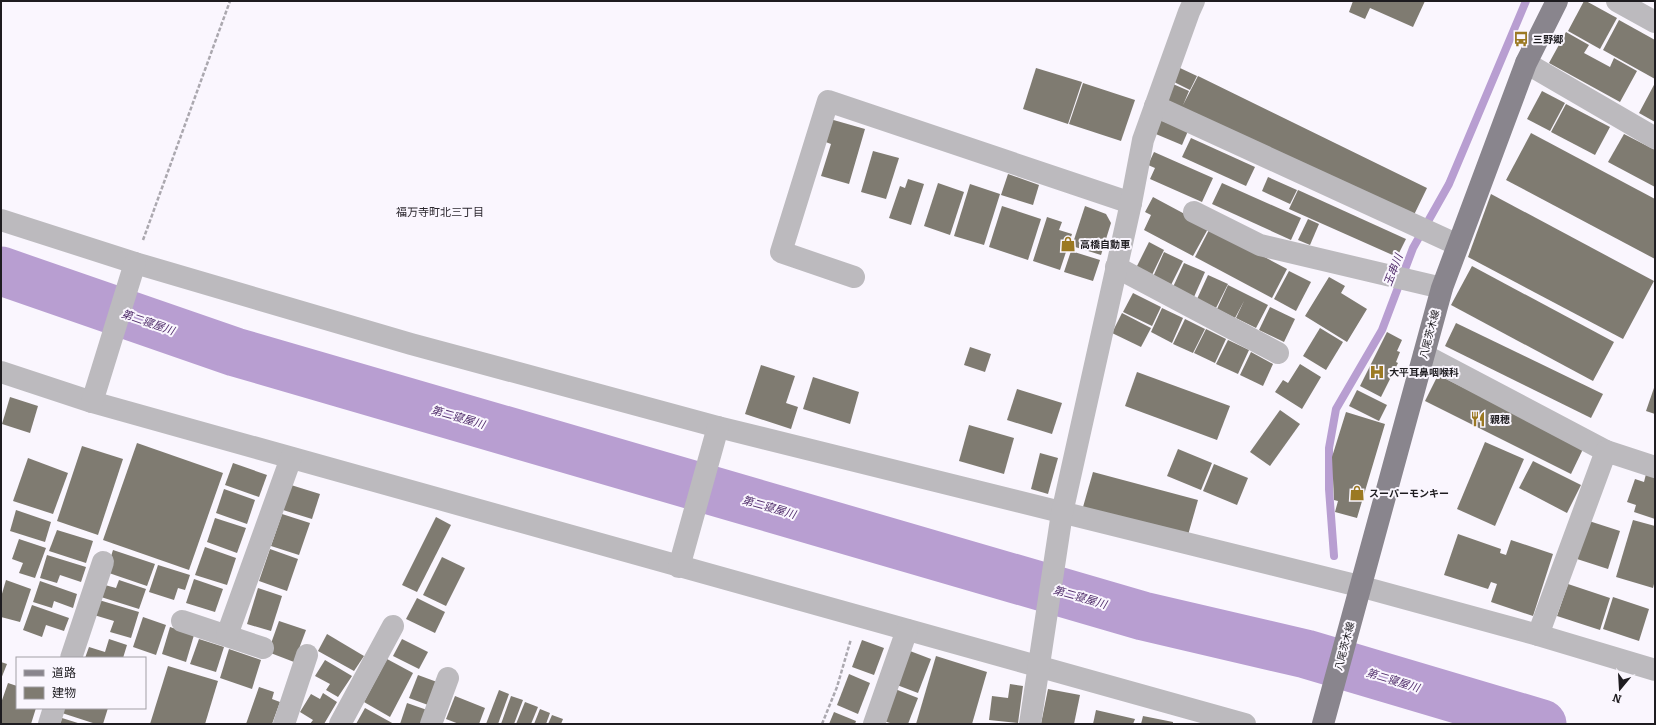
<svg xmlns="http://www.w3.org/2000/svg" width="1656" height="725" font-family="Bitter,'Noto Sans JP',serif">
<style>
.lines{fill:none;stroke-linecap:round;stroke-linejoin:round}
.stream{stroke:#b89ed1;stroke-width:8}
.river{stroke:#b89ed1;stroke-width:49}
.building{fill:#7f7b71}
.path{stroke:#aba8af;stroke-width:2.5;stroke-dasharray:4 2;stroke-linecap:butt}
.minor{stroke:#bcbabe;stroke-width:22}
.major{stroke:#89858d;stroke-width:22}
.labels{text-anchor:middle;stroke-width:4;stroke-linejoin:round;paint-order:stroke}
.poi-label{font-size:10px;font-weight:bold;fill:#1e1c20;stroke:#faf6fe;text-anchor:start}
.street-label{font-size:10px;fill:#1e1c20;stroke:#faf6fe}
.neighbourhood-label{font-size:11px;fill:#2c282f;stroke:#faf6fe}
.water-label{font-size:11px;font-style:italic;fill:#502d6b;stroke:#faf6fe}
</style>
<rect width="100%" height="100%" fill="#faf6fe"/>
<g class="lines">
<!-- stream -->
<path class="stream" d="M 1334,556 L 1329,489 L 1329,448 L 1336,409 L 1382,330 L 1413,248 L 1449,184 L 1526,1"/>
<!-- river -->
<path class="river" d="M 1,271 L 235,352 L 1143,616 L 1306,654 L 1542,724"/>
</g>
<!-- building -->
<g class="building">
<path d="M 1353,1 L 1425,1 L 1413,27 L 1370,8 L 1365,19 L 1349,12 Z"/>
<path d="M 1584,1 L 1586,1 L 1617,18 L 1600,49 L 1568,31 Z"/>
<path d="M 1619,20 L 1655,40 L 1655,79 L 1603,50 Z"/>
<path d="M 1566,32 L 1589,45 L 1584,53 L 1610,67 L 1614,58 L 1637,71 L 1620,102 L 1549,63 Z"/>
<path d="M 1036,68 L 1082,82 L 1068,124 L 1023,109 Z"/>
<path d="M 1180,68 L 1197,76 L 1190,90 L 1174,82 Z"/>
<path d="M 1198,76 L 1427,188 L 1412,219 L 1165,99 L 1173,84 L 1189,91 L 1183,105 Z"/>
<path d="M 1083,83 L 1135,100 L 1121,141 L 1069,124 Z"/>
<path d="M 1655,83 L 1655,122 L 1639,113 Z"/>
<path d="M 1542,91 L 1565,103 L 1550,131 L 1527,119 Z"/>
<path d="M 1566,104 L 1610,127 L 1595,155 L 1551,132 Z"/>
<path d="M 830,119 L 865,129 L 849,184 L 821,176 L 831,144 L 823,141 Z"/>
<path d="M 1157,119 L 1188,131 L 1182,145 L 1151,132 Z"/>
<path d="M 1531,133 L 1655,199 L 1655,259 L 1506,180 Z"/>
<path d="M 1624,134 L 1655,150 L 1655,187 L 1608,162 Z"/>
<path d="M 1191,138 L 1255,167 L 1246,186 L 1182,157 Z"/>
<path d="M 873,151 L 899,158 L 886,199 L 861,192 Z"/>
<path d="M 1154,152 L 1213,178 L 1202,202 L 1150,179 L 1155,168 L 1148,165 Z"/>
<path d="M 1008,174 L 1039,185 L 1033,205 L 1001,195 Z"/>
<path d="M 1268,177 L 1297,190 L 1290,204 L 1262,191 Z"/>
<path d="M 908,179 L 924,184 L 911,225 L 889,218 L 900,186 L 905,188 Z"/>
<path d="M 938,183 L 964,192 L 950,235 L 924,226 Z"/>
<path d="M 1222,183 L 1301,218 L 1291,240 L 1212,204 Z"/>
<path d="M 970,184 L 1000,194 L 984,245 L 954,236 Z"/>
<path d="M 1298,190 L 1406,239 L 1397,257 L 1289,209 Z"/>
<path d="M 1491,194 L 1654,281 L 1623,339 L 1468,257 Z"/>
<path d="M 1153,197 L 1209,227 L 1193,256 L 1144,230 L 1151,215 L 1145,212 Z"/>
<path d="M 1002,206 L 1041,219 L 1028,260 L 989,247 Z"/>
<path d="M 1085,206 L 1106,214 L 1111,223 L 1101,255 L 1072,246 Z"/>
<path d="M 1047,217 L 1062,222 L 1059,230 L 1072,234 L 1060,270 L 1033,261 Z"/>
<path d="M 1308,219 L 1319,224 L 1310,245 L 1298,240 Z"/>
<path d="M 1210,228 L 1287,269 L 1272,298 L 1195,257 Z"/>
<path d="M 1149,242 L 1164,250 L 1152,275 L 1136,268 Z"/>
<path d="M 1071,251 L 1100,260 L 1093,281 L 1064,272 Z"/>
<path d="M 1164,252 L 1183,261 L 1171,285 L 1153,277 Z"/>
<path d="M 1184,263 L 1205,272 L 1194,297 L 1173,287 Z"/>
<path d="M 1472,266 L 1614,342 L 1593,381 L 1451,305 Z"/>
<path d="M 1289,271 L 1311,282 L 1296,311 L 1274,299 Z"/>
<path d="M 1208,275 L 1228,284 L 1216,308 L 1197,299 Z"/>
<path d="M 1329,277 L 1345,286 L 1341,293 L 1367,309 L 1347,342 L 1305,316 Z"/>
<path d="M 1228,285 L 1268,305 L 1256,328 L 1236,318 L 1244,301 L 1235,318 L 1217,309 Z"/>
<path d="M 1133,293 L 1161,307 L 1152,326 L 1123,312 Z"/>
<path d="M 1270,307 L 1295,319 L 1284,342 L 1259,330 Z"/>
<path d="M 1162,308 L 1183,318 L 1172,343 L 1151,332 Z"/>
<path d="M 1122,313 L 1151,328 L 1141,347 L 1112,333 Z"/>
<path d="M 1185,319 L 1205,329 L 1193,353 L 1173,344 Z"/>
<path d="M 1456,323 L 1603,394 L 1591,418 L 1445,346 Z"/>
<path d="M 1320,328 L 1343,342 L 1326,370 L 1303,356 Z"/>
<path d="M 1206,329 L 1226,339 L 1215,363 L 1194,353 Z"/>
<path d="M 1387,332 L 1402,340 L 1397,351 L 1400,352 L 1396,362 L 1398,363 L 1381,397 L 1360,386 Z"/>
<path d="M 1228,340 L 1249,350 L 1238,374 L 1216,364 Z"/>
<path d="M 970,347 L 991,354 L 985,372 L 964,365 Z"/>
<path d="M 1251,352 L 1273,364 L 1263,386 L 1240,375 Z"/>
<path d="M 1300,364 L 1321,377 L 1302,409 L 1275,392 L 1283,380 L 1288,383 Z"/>
<path d="M 761,365 L 795,376 L 786,403 L 798,407 L 791,429 L 745,414 Z"/>
<path d="M 1137,372 L 1230,406 L 1217,440 L 1125,406 Z"/>
<path d="M 1438,375 L 1584,447 L 1571,474 L 1425,401 Z"/>
<path d="M 813,377 L 859,392 L 850,424 L 803,409 Z"/>
<path d="M 1655,385 L 1655,414 L 1646,411 Z"/>
<path d="M 1017,389 L 1062,403 L 1052,434 L 1007,420 Z"/>
<path d="M 1357,390 L 1387,405 L 1379,421 L 1349,406 Z"/>
<path d="M 10,397 L 38,406 L 30,433 L 2,424 Z"/>
<path d="M 1280,410 L 1300,424 L 1270,466 L 1250,452 Z"/>
<path d="M 1346,412 L 1385,424 L 1357,518 L 1335,512 L 1338,501 L 1334,500 L 1332,457 Z"/>
<path d="M 969,425 L 1014,438 L 1004,474 L 959,461 Z"/>
<path d="M 1485,442 L 1524,459 L 1495,526 L 1457,509 Z"/>
<path d="M 137,443 L 223,473 L 189,570 L 103,540 Z"/>
<path d="M 82,446 L 123,459 L 98,535 L 57,521 Z"/>
<path d="M 1178,449 L 1212,463 L 1201,490 L 1167,476 Z"/>
<path d="M 1040,453 L 1058,458 L 1048,494 L 1031,489 Z"/>
<path d="M 28,458 L 68,473 L 53,514 L 13,501 Z"/>
<path d="M 1533,461 L 1581,485 L 1567,513 L 1519,488 Z"/>
<path d="M 233,463 L 267,475 L 259,497 L 225,485 Z"/>
<path d="M 1214,464 L 1248,478 L 1237,505 L 1203,491 Z"/>
<path d="M 1093,472 L 1198,500 L 1188,535 L 1083,507 Z"/>
<path d="M 1646,474 L 1655,477 L 1655,519 L 1634,512 L 1636,505 L 1627,502 L 1635,479 L 1644,482 Z"/>
<path d="M 291,485 L 320,494 L 312,519 L 283,510 Z"/>
<path d="M 224,489 L 255,500 L 247,524 L 216,513 Z"/>
<path d="M 16,510 L 51,522 L 45,542 L 10,531 Z"/>
<path d="M 282,514 L 310,523 L 299,555 L 271,546 Z"/>
<path d="M 436,517 L 451,525 L 417,592 L 402,585 Z"/>
<path d="M 215,518 L 246,528 L 237,553 L 207,542 Z"/>
<path d="M 1633,520 L 1655,526 L 1655,580 L 1653,588 L 1616,577 Z"/>
<path d="M 1589,521 L 1620,531 L 1608,569 L 1577,559 Z"/>
<path d="M 57,530 L 93,541 L 86,563 L 49,551 Z"/>
<path d="M 1458,534 L 1501,549 L 1500,553 L 1506,555 L 1511,540 L 1553,554 L 1533,616 L 1491,602 L 1497,584 L 1491,582 L 1488,589 L 1444,575 Z"/>
<path d="M 19,539 L 46,548 L 35,578 L 19,573 L 23,563 L 12,559 Z"/>
<path d="M 205,547 L 236,558 L 227,585 L 195,575 Z"/>
<path d="M 270,549 L 298,559 L 287,591 L 259,581 Z"/>
<path d="M 113,550 L 155,564 L 147,586 L 106,572 Z"/>
<path d="M 47,555 L 86,567 L 81,582 L 60,575 L 57,583 L 40,578 Z"/>
<path d="M 442,557 L 465,568 L 446,606 L 423,595 Z"/>
<path d="M 158,565 L 190,575 L 185,590 L 178,588 L 174,600 L 149,592 Z"/>
<path d="M 194,579 L 223,589 L 215,612 L 186,603 Z"/>
<path d="M 6,580 L 31,589 L 20,622 L 1,617 L 1,597 Z"/>
<path d="M 119,580 L 146,589 L 139,609 L 101,597 L 105,585 L 116,588 Z"/>
<path d="M 40,581 L 77,594 L 73,608 L 54,601 L 52,608 L 33,602 Z"/>
<path d="M 1568,584 L 1610,598 L 1600,630 L 1557,616 Z"/>
<path d="M 258,588 L 282,596 L 271,631 L 247,624 Z"/>
<path d="M 1613,597 L 1649,609 L 1639,641 L 1603,629 Z"/>
<path d="M 417,598 L 445,612 L 435,633 L 406,619 Z"/>
<path d="M 99,600 L 139,612 L 131,638 L 110,632 L 114,621 L 94,615 Z"/>
<path d="M 32,605 L 69,618 L 64,631 L 46,625 L 42,637 L 23,630 Z"/>
<path d="M 143,617 L 166,625 L 156,655 L 133,647 Z"/>
<path d="M 279,621 L 306,630 L 294,662 L 268,652 Z"/>
<path d="M 170,627 L 194,635 L 186,662 L 162,654 Z"/>
<path d="M 327,634 L 364,656 L 354,671 L 318,651 Z"/>
<path d="M 109,639 L 127,645 L 123,658 L 85,658 L 89,647 L 105,652 Z"/>
<path d="M 199,639 L 224,647 L 216,672 L 190,664 Z"/>
<path d="M 402,639 L 428,652 L 419,669 L 393,656 Z"/>
<path d="M 862,640 L 884,648 L 874,675 L 852,667 Z"/>
<path d="M 229,649 L 261,660 L 252,689 L 220,678 Z"/>
<path d="M 910,651 L 931,659 L 918,693 L 897,685 Z"/>
<path d="M 936,656 L 987,672 L 972,724 L 916,724 Z"/>
<path d="M 387,659 L 413,673 L 390,717 L 364,702 Z"/>
<path d="M 325,660 L 352,676 L 338,697 L 326,690 L 330,684 L 315,676 Z"/>
<path d="M 1,662 L 7,664 L 1,679 Z"/>
<path d="M 168,666 L 218,681 L 205,724 L 150,724 Z"/>
<path d="M 849,674 L 870,683 L 858,714 L 837,705 Z"/>
<path d="M 418,675 L 437,682 L 428,705 L 409,698 Z"/>
<path d="M 8,683 L 17,686 L 17,708 L 36,708 L 31,724 L 1,724 L 1,703 Z"/>
<path d="M 1010,684 L 1023,686 L 1018,723 L 989,720 L 992,696 L 1008,698 Z"/>
<path d="M 259,687 L 274,692 L 272,699 L 280,702 L 272,724 L 246,724 Z"/>
<path d="M 895,689 L 918,698 L 908,724 L 893,724 L 884,721 Z"/>
<path d="M 1048,689 L 1080,695 L 1074,724 L 1041,724 Z"/>
<path d="M 499,690 L 509,694 L 498,724 L 486,724 Z"/>
<path d="M 323,693 L 337,702 L 324,724 L 310,724 L 313,720 L 300,712 L 311,694 L 320,699 Z"/>
<path d="M 455,696 L 485,708 L 479,724 L 459,724 L 446,719 Z"/>
<path d="M 511,696 L 523,700 L 514,724 L 501,724 Z"/>
<path d="M 525,702 L 538,707 L 531,724 L 516,724 Z"/>
<path d="M 407,703 L 427,710 L 422,724 L 400,724 Z"/>
<path d="M 64,708 L 108,708 L 103,724 L 96,724 L 62,713 Z"/>
<path d="M 365,708 L 394,724 L 356,724 Z"/>
<path d="M 540,709 L 550,713 L 546,724 L 534,724 Z"/>
<path d="M 1096,710 L 1135,719 L 1133,724 L 1093,724 Z"/>
<path d="M 834,712 L 856,721 L 855,724 L 829,724 Z"/>
<path d="M 552,715 L 563,719 L 561,724 L 548,724 Z"/>
<path d="M 1143,716 L 1173,722 L 1173,724 L 1141,724 Z"/>
<path d="M 62,718 L 81,724 L 60,724 Z"/>
</g>
<g class="lines">
<!-- path -->
<g class="path">
<path d="M 143,240 L 230,1"/>
<path d="M 822,724 L 837,687 L 851,639"/>
</g>
<!-- minor -->
<g class="minor">
<path d="M 1617,1 L 1655,22"/>
<path d="M 1526,63 L 1655,138"/>
<path d="M 1155,106 L 1458,245"/>
<path d="M 1194,212 L 1260,245 L 1442,288"/>
<path d="M 1,220 L 135,263 L 411,344 L 718,427 L 1359,586 L 1538,635 L 1655,670"/>
<path d="M 1116,267 L 1278,353"/>
<path d="M 854,277 L 781,252 L 828,101 L 1131,203"/>
<path d="M 1424,355 L 1606,451"/>
<path d="M 1,372 L 92,402 L 1245,724"/>
<path d="M 92,402 L 135,263"/>
<path d="M 679,567 L 718,427"/>
<path d="M 182,621 L 263,648"/>
<path d="M 227,635 L 291,458"/>
<path d="M 1538,635 L 1606,451 L 1655,467"/>
<path d="M 71,658 L 103,562"/>
<path d="M 49,724 L 54,708"/>
<path d="M 284,724 L 307,655"/>
<path d="M 340,724 L 393,626"/>
<path d="M 431,724 L 448,678"/>
<path d="M 874,724 L 907,630"/>
<path d="M 1030,724 L 1062,513 L 1131,203 L 1143,140 L 1189,12 L 1194,1"/>
</g>
<!-- major -->
<path class="major" d="M 1323,724 L 1442,288 L 1526,63 L 1557,1"/>
</g>
<!-- icons -->
<defs>
<g id="bus-bare" transform="scale(1.2)"><path d="M-5-6H5V4H4V6H2V4H-2V6H-4V4H-5ZM-3.5-4V0h7V-4ZM-3.5 1.2v1.5H-2V1.2ZM2 1.2v1.5H3.5V1.2Z" fill="#9b7923" stroke="#faf6fe" stroke-width="2.5" paint-order="stroke"/></g>
<g id="shop-bare" transform="scale(1.2)"><path d="M-5-2.5h2.3a2.7 3.5 0 0 1 5.4 0H5L5.5 6h-11ZM-1.5-2.5h3a1.5 2.3 0 0 0-3 0Z" fill="#9b7923" stroke="#faf6fe" stroke-width="2.5" paint-order="stroke"/></g>
<g id="hospital-bare" transform="scale(1.2)"><path d="M-5-5h3v3.5h4V-5h3V5h-3V1.5h-4V5h-3Z" fill="#9b7923" stroke="#faf6fe" stroke-width="2.5" paint-order="stroke"/></g>
<g id="restaurant-bare" transform="scale(1.2)"><path d="M-5-6h1v4h1v-4h1v4h1v-4h1v5L-1.5 .5V6h-2V.5L-5-1ZM5-6V6H3V1.5H1.5Q1.5-4 5-6Z" fill="#9b7923" stroke="#faf6fe" stroke-width="2.5" paint-order="stroke"/></g>
</defs>
<g fill-rule="evenodd">
<use href="#bus-bare" x="1521" y="39"/>
<use href="#shop-bare" x="1068" y="244"/>
<use href="#hospital-bare" x="1377" y="372"/>
<use href="#restaurant-bare" x="1478" y="419"/>
<use href="#shop-bare" x="1357" y="493"/>
</g>
<g class="labels">
<!-- poi labels -->
<g class="poi-label">
<text x="1533" y="43">三野郷</text>
<text x="1080" y="248">高橋自動車</text>
<text x="1389" y="376">大平耳鼻咽喉科</text>
<text x="1490" y="423">親穂</text>
<text x="1369" y="497">スーパーモンキー</text>
</g>
<!-- street labels -->
<g class="street-label">
<text transform="translate(1429 334) rotate(-75)" y="4">八尾茨木線</text>
<text transform="translate(1344 646) rotate(-75)" y="4">八尾茨木線</text>
</g>
<!-- neighbourhood labels -->
<g class="neighbourhood-label">
<text x="440" y="216">福万寺町北三丁目</text>
</g>
<!-- water labels -->
<g class="water-label">
<text transform="translate(1393 270) rotate(-69)" y="4">玉串川</text>
<text transform="translate(148 322) rotate(19)" y="4">第二寝屋川</text>
<text transform="translate(458 417) rotate(16)" y="4">第二寝屋川</text>
<text transform="translate(769 507) rotate(16)" y="4">第二寝屋川</text>
<text transform="translate(1080 597) rotate(16)" y="4">第二寝屋川</text>
<text transform="translate(1393 680) rotate(17)" y="4">第二寝屋川</text>
</g>
</g>
<!-- border -->
<rect width="1656" height="725" fill="none" stroke="#1e1c20" stroke-width="4"/>
<!-- legend -->
<rect x="16" y="657" width="130" height="52" fill="#faf6fe" stroke="#a29fa5"/>
<rect x="24" y="670" width="20" height="6" fill="#89858d" stroke="#a29fa5"/>
<text x="52" y="677" font-size="12" fill="#1e1c20">道路</text>
<rect x="24" y="687" width="20" height="12" fill="#7f7b71" stroke="#a29fa5"/>
<text x="52" y="697" font-size="12" fill="#1e1c20">建物</text>
<!-- north arrow -->
<g transform="translate(1620 689) rotate(198)" stroke="#faf6fe" stroke-width="3" paint-order="stroke">
<path d="M0-3L7 15L0 10L-7 15Z" fill="#1e1c20"/>
<text y="-6" font-size="11" font-weight="bold" text-anchor="middle" fill="#1e1c20">N</text>
</g>
</svg>
